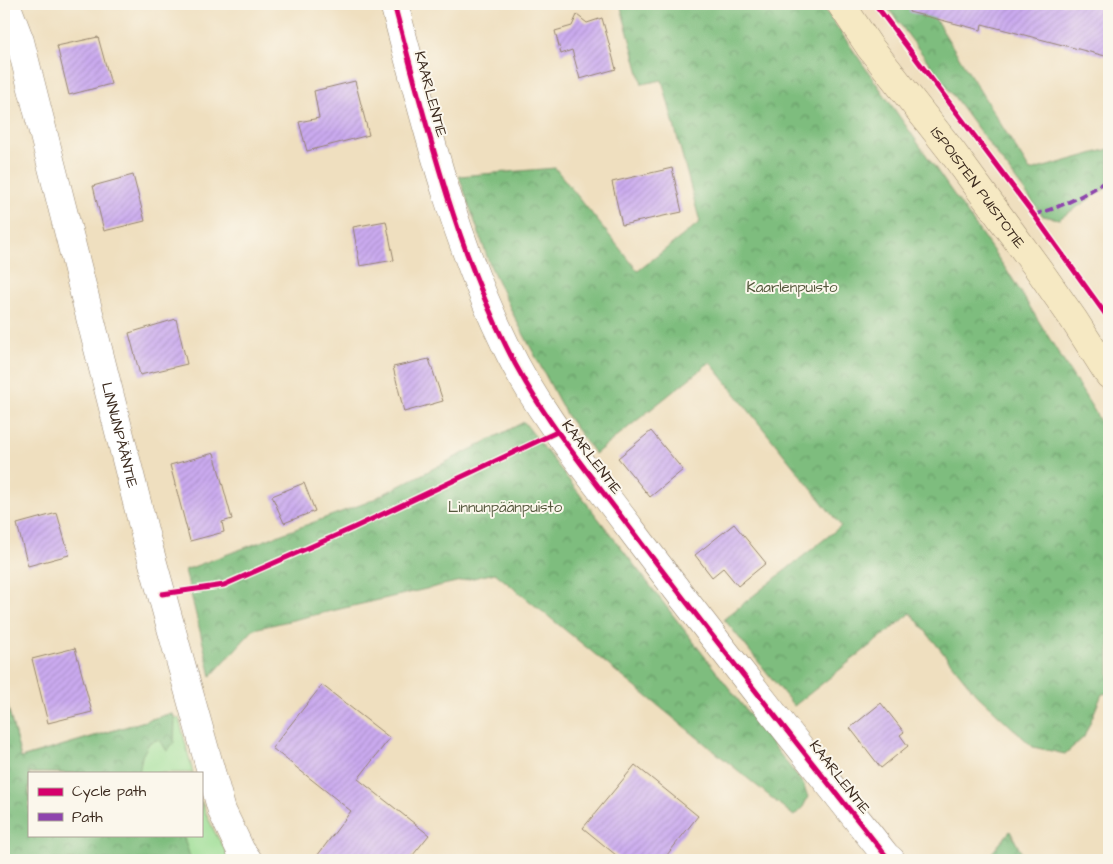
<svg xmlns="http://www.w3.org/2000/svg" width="1113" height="864" font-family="'Architects Daughter',sans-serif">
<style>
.green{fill:#9dde95;stroke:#6c845a}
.forest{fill:url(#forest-crowns);stroke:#5c744e}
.building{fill:url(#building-hatch)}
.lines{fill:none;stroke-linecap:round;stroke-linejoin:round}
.street-casing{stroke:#95846e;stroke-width:29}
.secondary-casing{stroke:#95846e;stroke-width:29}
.street{stroke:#fff;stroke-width:28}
.secondary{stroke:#f6e9c3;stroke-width:28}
.quiet{stroke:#8e44ad;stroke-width:4;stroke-dasharray:8 4;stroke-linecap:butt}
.cycleway-casing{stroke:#fbf7ec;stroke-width:8}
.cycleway{stroke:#d6006c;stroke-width:5}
.labels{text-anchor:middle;stroke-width:4;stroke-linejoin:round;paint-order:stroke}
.street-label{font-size:15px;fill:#3b2a1e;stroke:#fbf7ec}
.park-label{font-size:15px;fill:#54573c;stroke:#fbf7ec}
</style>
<defs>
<pattern id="forest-crowns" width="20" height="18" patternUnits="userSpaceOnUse" patternTransform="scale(1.25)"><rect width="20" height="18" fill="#7ebd7e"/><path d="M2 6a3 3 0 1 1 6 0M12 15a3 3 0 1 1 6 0" fill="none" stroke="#689a67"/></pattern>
<pattern id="building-hatch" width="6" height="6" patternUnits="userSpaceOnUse" patternTransform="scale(1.25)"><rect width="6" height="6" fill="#caaaef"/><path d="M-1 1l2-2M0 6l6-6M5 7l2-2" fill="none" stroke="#ae92cc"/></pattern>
</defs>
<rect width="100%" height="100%" fill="#fbf7ec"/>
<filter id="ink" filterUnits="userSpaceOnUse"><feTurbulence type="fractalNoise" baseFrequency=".02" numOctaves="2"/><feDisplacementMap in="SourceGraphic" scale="10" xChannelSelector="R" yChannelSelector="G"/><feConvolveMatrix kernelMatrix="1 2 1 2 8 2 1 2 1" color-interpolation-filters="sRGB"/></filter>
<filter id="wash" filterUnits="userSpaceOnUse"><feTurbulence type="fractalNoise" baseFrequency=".0096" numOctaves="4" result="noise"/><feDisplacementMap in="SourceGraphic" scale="20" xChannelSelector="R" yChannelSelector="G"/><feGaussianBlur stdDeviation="1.12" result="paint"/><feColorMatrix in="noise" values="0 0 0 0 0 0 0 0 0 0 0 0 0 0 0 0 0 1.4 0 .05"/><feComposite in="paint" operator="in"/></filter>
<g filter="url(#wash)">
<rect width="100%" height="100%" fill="#efdfbf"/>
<!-- green -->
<path class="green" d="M 4,692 L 21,758 L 172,713 L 175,718 L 179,718 L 193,773 L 29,773 L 29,835 L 201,835 L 201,801 C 210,823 218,842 233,860 L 4,860 Z"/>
<!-- forest -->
<g class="forest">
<path d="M 620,4 L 821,4 L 1012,278 L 1095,412 L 1109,439 L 1109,693 L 1102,694 L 1084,737 L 1065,754 L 1033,747 L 976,694 L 911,613 L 794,706 L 724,619 L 841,526 L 710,362 L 595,454 L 567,416 L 514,316 L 490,265 L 459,176 L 555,168 L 638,271 L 700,222 L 662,80 L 642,84 Z"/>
<path d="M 885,4 L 926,4 L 1030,171 L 1109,149 L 1109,186 L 1059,219 L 1043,216 Z"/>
<path d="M 524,422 L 803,784 L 808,797 L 803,807 L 794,816 L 495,573 L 254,629 L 211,676 L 185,570 L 368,502 Z"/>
<path d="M 4,692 L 21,758 L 172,713 L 175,718 L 174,742 L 167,751 L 159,739 L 149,743 L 142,756 L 139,773 L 29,773 L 29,835 L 183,835 L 191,860 L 4,860 Z"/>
<path d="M 1010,831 L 1025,860 L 986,860 Z"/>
</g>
<g id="blocks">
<!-- building -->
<g class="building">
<path d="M 910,4 L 1089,4 L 1109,9 L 1109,57 L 982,24 L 981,30 L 909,12 Z"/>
<path d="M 577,15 L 587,23 L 602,18 L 616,69 L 580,79 L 572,50 L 561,54 L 555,31 L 572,26 Z"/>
<path d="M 98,37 L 111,84 L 69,95 L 57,46 Z"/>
<path d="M 355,81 L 369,135 L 307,151 L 299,122 L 319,118 L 314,91 Z"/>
<path d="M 672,168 L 682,212 L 622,225 L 612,182 Z"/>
<path d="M 133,175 L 145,221 L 104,231 L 93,186 Z"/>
<path d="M 386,221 L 394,260 L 360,266 L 353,227 Z"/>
<path d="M 176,319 L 187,364 L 140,375 L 129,333 Z"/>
<path d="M 429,359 L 443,401 L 404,412 L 393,367 Z"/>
<path d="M 651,431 L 683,470 L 650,497 L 618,458 Z"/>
<path d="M 214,453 L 232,519 L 222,522 L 224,532 L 190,541 L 170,465 Z"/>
<path d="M 304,483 L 315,511 L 284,523 L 272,496 Z"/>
<path d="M 57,513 L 69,555 L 28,566 L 17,524 Z"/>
<path d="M 734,524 L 766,563 L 738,586 L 723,568 L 712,577 L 695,555 Z"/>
<path d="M 75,648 L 92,712 L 48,723 L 32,659 Z"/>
<path d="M 322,685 L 390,738 L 358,779 L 429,835 L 409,860 L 314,860 L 351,811 L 272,748 Z"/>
<path d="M 881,703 L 904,732 L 900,735 L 908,746 L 881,768 L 850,728 Z"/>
<path d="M 635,765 L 698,816 L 663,860 L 622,860 L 583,828 Z"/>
</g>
</g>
</g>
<g filter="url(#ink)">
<use href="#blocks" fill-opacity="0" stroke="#95846e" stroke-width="1"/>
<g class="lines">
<!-- street casing -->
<g class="street-casing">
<g id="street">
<path id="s1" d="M 6,4 L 20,41 L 146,538 L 222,811 L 241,851 L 248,860"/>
<path d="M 394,4 C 425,120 453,238 506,346 C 538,413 586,469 630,528 C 713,639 800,747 886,856 L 891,860"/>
</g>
</g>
<!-- secondary casing -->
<g class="secondary-casing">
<g id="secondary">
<path id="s2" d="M 841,4 L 869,46 L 953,153 L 1039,270 L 1074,320 L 1109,375"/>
</g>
</g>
<!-- street -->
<use href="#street" class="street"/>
<!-- secondary -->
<use href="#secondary" class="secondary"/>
<!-- quiet -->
<path class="quiet" d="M 1034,215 C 1063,206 1084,196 1109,179"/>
<!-- cycleway casing -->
<g class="cycleway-casing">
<g id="cycleway">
<path d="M 394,4 C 425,120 453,238 506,346 C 538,413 586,469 630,528 C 713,639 800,747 886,856 L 891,860"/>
<path d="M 875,4 L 1034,215 L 1109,319"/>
<path d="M 162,594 L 224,585 L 353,528 L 557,432"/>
</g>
</g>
<!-- cycleway -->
<use href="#cycleway" class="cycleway"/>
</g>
</g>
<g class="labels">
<!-- street labels -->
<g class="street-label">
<text transform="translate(431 94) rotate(75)" y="5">KAARLENTIE</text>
<text dy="5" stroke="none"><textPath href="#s2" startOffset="229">ISPOISTEN PUISTOTIE</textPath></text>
<text dy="5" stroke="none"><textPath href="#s1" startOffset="446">LINNUNPÄÄNTIE</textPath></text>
<text transform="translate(592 457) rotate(53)" y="5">KAARLENTIE</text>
<text transform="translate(840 777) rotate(52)" y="5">KAARLENTIE</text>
</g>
<!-- park labels -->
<g class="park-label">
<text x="792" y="292">Kaarlenpuisto</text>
<text x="505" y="512">Linnunpäänpuisto</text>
</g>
</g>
<!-- margin -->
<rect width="1113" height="864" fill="none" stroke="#fbf7ec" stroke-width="20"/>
<!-- legend -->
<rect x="28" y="772" width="175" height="65" fill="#fbf7ec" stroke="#aea59a"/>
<rect x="38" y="788" width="25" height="8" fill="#d6006c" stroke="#aea59a"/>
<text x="72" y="796" font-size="15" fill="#3b2a1e">Cycle path</text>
<rect x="38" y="813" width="25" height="8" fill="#8e44ad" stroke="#aea59a"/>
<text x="72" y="822" font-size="15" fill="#3b2a1e">Path</text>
</svg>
